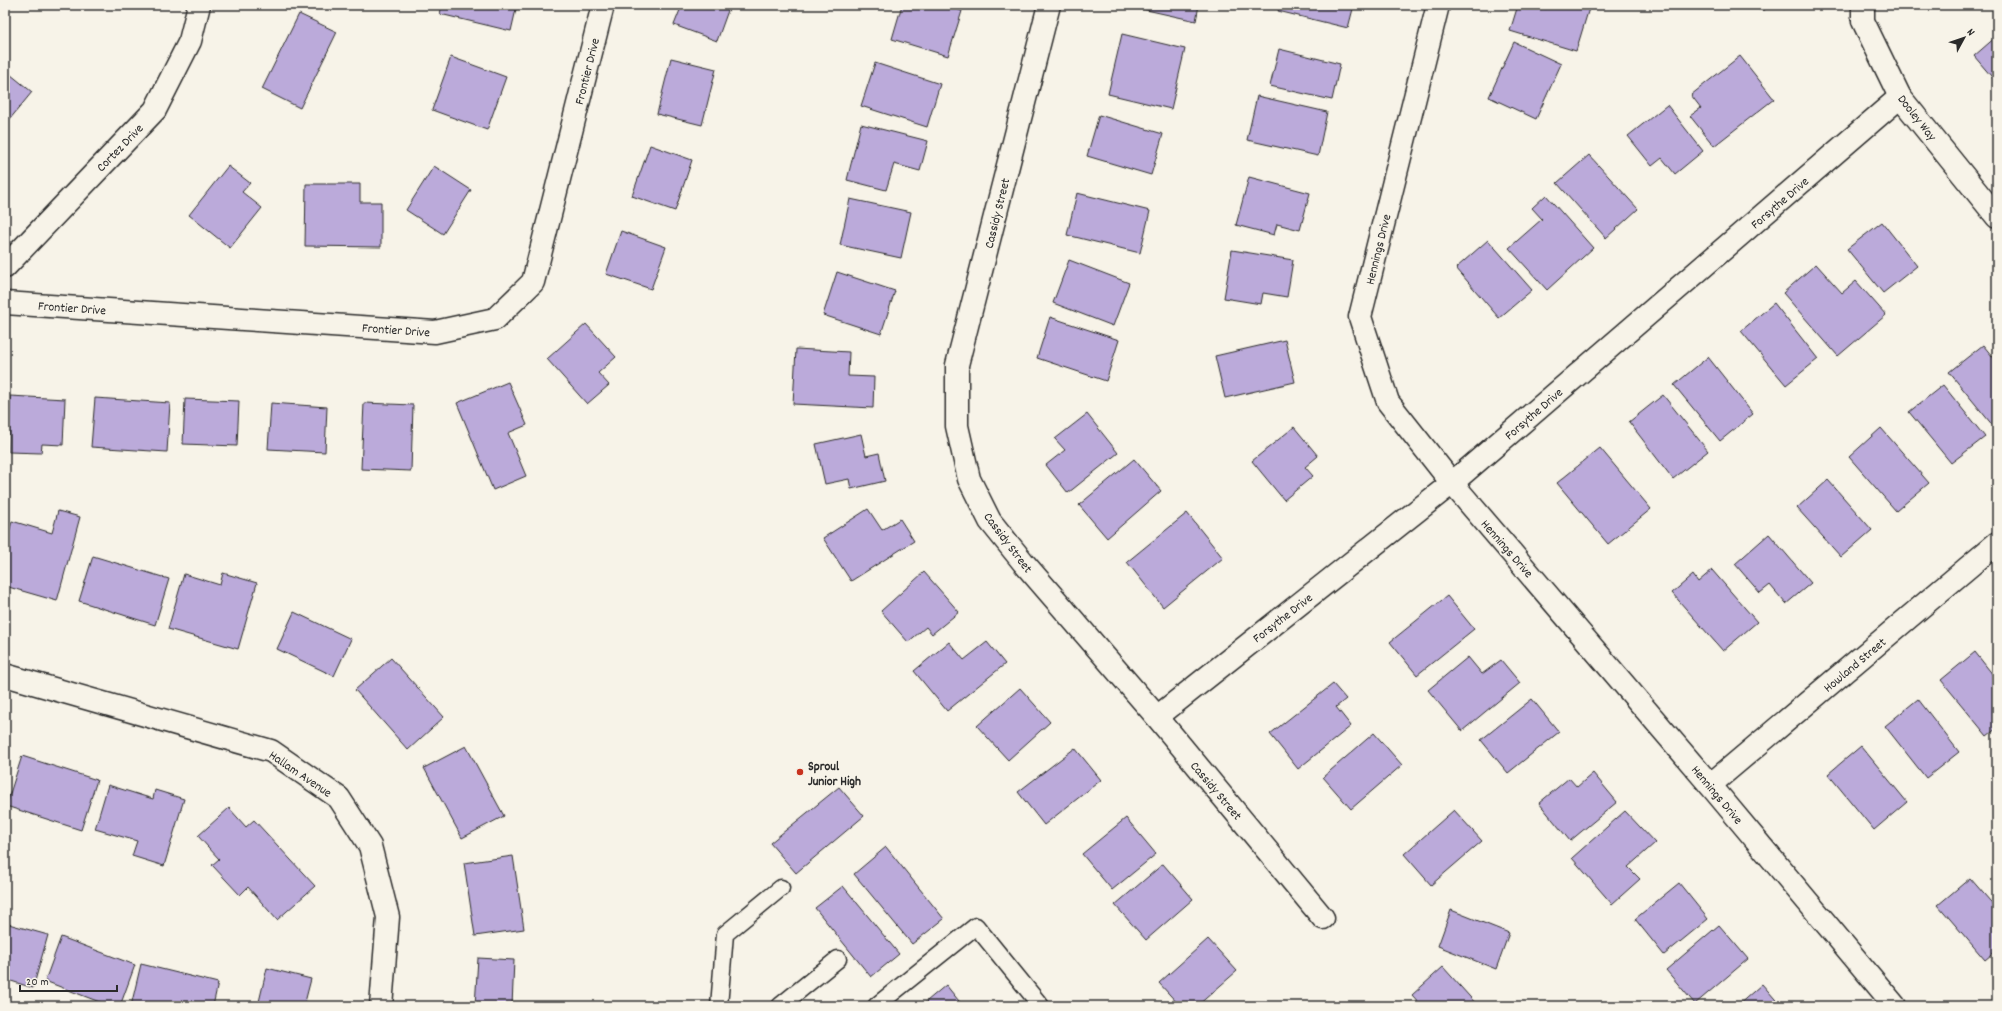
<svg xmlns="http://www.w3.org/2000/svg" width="2002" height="1011" font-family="Dekko,sans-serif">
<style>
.building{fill:#bbaada;stroke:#2b2b2b}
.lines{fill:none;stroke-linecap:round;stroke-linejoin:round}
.lane-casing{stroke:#2b2b2b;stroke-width:19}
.street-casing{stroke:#2b2b2b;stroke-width:25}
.secondary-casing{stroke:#2b2b2b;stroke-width:25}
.lane{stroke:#f7f3e8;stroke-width:16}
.street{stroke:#f7f3e8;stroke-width:22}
.secondary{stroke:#f7f3e8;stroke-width:22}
.poi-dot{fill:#c8321e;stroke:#f7f3e8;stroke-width:1.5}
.labels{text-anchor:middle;stroke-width:4;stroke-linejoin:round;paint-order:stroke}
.street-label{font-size:13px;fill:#2b2b2b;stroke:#f7f3e8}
.poi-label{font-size:13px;font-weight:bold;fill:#2b2b2b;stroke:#f7f3e8;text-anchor:start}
</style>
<rect width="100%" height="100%" fill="#f7f3e8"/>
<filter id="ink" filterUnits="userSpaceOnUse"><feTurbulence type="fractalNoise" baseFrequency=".025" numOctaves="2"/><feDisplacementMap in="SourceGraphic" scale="8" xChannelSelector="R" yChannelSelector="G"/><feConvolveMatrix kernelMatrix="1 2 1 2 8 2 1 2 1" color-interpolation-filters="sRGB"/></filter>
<g filter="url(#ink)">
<!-- building -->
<g class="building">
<path d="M 442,5 L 517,5 L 511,31 L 440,14 Z"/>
<path d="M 682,5 L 730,5 L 717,41 L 674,25 Z"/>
<path d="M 902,5 L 944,5 L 962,11 L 948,56 L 892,39 Z"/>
<path d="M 1124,5 L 1199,5 L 1196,21 Z"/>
<path d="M 1280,5 L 1354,5 L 1348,28 L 1278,11 Z"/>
<path d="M 1518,5 L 1534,5 L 1546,9 L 1547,5 L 1590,5 L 1576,51 L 1510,31 Z"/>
<path d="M 1687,5 L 1765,5 L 1765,10 Z"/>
<path d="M 299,14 L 337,32 L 300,108 L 262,89 Z"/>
<path d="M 1122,34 L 1185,49 L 1171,109 L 1108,94 Z"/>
<path d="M 1997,36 L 1997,83 L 1974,56 Z"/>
<path d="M 1514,42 L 1561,64 L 1536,119 L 1489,97 Z"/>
<path d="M 1279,49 L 1340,64 L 1332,100 L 1270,86 Z"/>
<path d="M 1740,56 L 1774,99 L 1714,146 L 1690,116 L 1701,108 L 1691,95 Z"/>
<path d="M 451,57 L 506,77 L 487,130 L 432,110 Z"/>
<path d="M 671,58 L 716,69 L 702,125 L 657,114 Z"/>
<path d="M 875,63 L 940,84 L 927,127 L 861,106 Z"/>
<path d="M 5,70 L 32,92 L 5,125 Z"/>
<path d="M 1257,96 L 1327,112 L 1318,156 L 1247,140 Z"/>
<path d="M 1667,105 L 1703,151 L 1675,174 L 1662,158 L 1652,166 L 1628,136 Z"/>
<path d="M 1099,115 L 1163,134 L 1151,175 L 1087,156 Z"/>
<path d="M 861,124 L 928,141 L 920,171 L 894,164 L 886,190 L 847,180 Z"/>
<path d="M 650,145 L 692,160 L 675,211 L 632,196 Z"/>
<path d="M 1589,155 L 1638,209 L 1606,238 L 1557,183 Z"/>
<path d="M 228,166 L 250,183 L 242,192 L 262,208 L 230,248 L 189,215 Z"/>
<path d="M 434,166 L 471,190 L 443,234 L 406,210 Z"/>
<path d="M 1249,177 L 1310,193 L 1300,230 L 1277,224 L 1274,235 L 1236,225 Z"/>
<path d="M 306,184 L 360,184 L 360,202 L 381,202 L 381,247 L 305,246 Z"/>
<path d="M 1077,193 L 1150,211 L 1140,253 L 1067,235 Z"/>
<path d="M 1546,195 L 1593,248 L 1547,290 L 1509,248 L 1542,219 L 1532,208 Z"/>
<path d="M 850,199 L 911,212 L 901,258 L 840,245 Z"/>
<path d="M 1882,222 L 1917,266 L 1883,293 L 1847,249 Z"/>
<path d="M 621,231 L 666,247 L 651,289 L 606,274 Z"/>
<path d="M 1488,240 L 1532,290 L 1499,318 L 1456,268 Z"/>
<path d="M 1232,250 L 1293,260 L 1287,297 L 1263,293 L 1261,304 L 1224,298 Z"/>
<path d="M 1069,260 L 1129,283 L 1113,326 L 1053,303 Z"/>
<path d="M 1816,264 L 1842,293 L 1856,281 L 1886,315 L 1838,356 L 1783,293 Z"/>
<path d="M 837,272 L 895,291 L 881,334 L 823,315 Z"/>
<path d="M 1774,303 L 1818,359 L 1786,385 L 1741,331 Z"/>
<path d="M 1050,317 L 1119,340 L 1106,381 L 1037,358 Z"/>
<path d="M 586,324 L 616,357 L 598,373 L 609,385 L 587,404 L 547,359 Z"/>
<path d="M 1285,340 L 1295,382 L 1225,398 L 1215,356 Z"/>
<path d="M 1983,345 L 1997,362 L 1997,425 L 1994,427 L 1949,372 Z"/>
<path d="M 796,349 L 849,352 L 848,376 L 874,377 L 873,408 L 793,404 Z"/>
<path d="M 1708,357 L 1753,414 L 1720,441 L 1674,385 Z"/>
<path d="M 508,382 L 527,425 L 508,433 L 526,476 L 493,490 L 457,403 Z"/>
<path d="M 1943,385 L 1985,437 L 1951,463 L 1909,412 Z"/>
<path d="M 1663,395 L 1708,451 L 1673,479 L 1629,422 Z"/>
<path d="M 10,396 L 65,399 L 63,445 L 42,444 L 41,453 L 9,452 Z"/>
<path d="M 95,398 L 170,403 L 167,452 L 91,447 Z"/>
<path d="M 185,399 L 239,401 L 237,446 L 183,444 Z"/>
<path d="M 271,403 L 327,407 L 325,452 L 268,449 Z"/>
<path d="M 364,403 L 413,405 L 411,471 L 361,469 Z"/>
<path d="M 1087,414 L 1118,453 L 1068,493 L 1046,465 L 1065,450 L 1055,439 Z"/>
<path d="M 1294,427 L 1318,456 L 1305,467 L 1313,476 L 1284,500 L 1252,461 Z"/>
<path d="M 1881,428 L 1929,483 L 1896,511 L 1849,457 Z"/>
<path d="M 861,434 L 866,456 L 879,453 L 885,481 L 851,489 L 849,479 L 825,484 L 816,444 Z"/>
<path d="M 1600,448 L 1651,509 L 1608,544 L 1557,483 Z"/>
<path d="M 1134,459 L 1161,491 L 1107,538 L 1079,505 Z"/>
<path d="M 1828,480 L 1872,530 L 1841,557 L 1797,508 Z"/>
<path d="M 868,509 L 882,530 L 900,519 L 914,541 L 851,581 L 823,538 Z"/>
<path d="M 58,511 L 80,517 L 57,601 L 5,586 L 5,539 L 7,540 L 12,521 L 52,533 Z"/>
<path d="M 1187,513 L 1223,558 L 1163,607 L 1127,562 Z"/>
<path d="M 1769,534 L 1811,583 L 1786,604 L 1770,585 L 1760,593 L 1735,564 Z"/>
<path d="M 93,556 L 169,579 L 155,625 L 79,601 Z"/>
<path d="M 1712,570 L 1757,622 L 1723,651 L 1672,593 L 1693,575 L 1698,582 Z"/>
<path d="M 924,572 L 959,612 L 932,634 L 926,627 L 908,642 L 881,611 Z"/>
<path d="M 223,573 L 257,583 L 238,649 L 168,629 L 184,574 L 220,585 Z"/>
<path d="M 1447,596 L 1474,629 L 1417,675 L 1390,642 Z"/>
<path d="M 294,612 L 351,639 L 334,676 L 277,649 Z"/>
<path d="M 949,642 L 964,660 L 987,642 L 1005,664 L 947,711 L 914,671 Z"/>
<path d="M 1975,652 L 1997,680 L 1997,728 L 1987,736 L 1941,680 Z"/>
<path d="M 1468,657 L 1482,674 L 1501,660 L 1520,683 L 1462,731 L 1428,690 Z"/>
<path d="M 391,658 L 444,717 L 408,750 L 355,690 Z"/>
<path d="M 1333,684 L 1346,699 L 1336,707 L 1351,726 L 1298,769 L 1270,734 Z"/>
<path d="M 1020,688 L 1050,722 L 1008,760 L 977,726 Z"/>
<path d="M 1532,699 L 1559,732 L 1508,773 L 1481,740 Z"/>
<path d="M 1918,699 L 1959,752 L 1926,778 L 1885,726 Z"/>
<path d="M 1374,733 L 1402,765 L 1351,809 L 1323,777 Z"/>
<path d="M 466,746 L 504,816 L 462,838 L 424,768 Z"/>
<path d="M 1861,746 L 1907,802 L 1874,830 L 1828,774 Z"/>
<path d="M 1075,748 L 1101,780 L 1044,825 L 1018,792 Z"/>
<path d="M 22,756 L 97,780 L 81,830 L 6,806 Z"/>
<path d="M 1593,773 L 1617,802 L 1570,841 L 1539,803 L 1569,778 L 1577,787 Z"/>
<path d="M 108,785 L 153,799 L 155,790 L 184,799 L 164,866 L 132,856 L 137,841 L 95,829 Z"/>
<path d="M 839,787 L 864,816 L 796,873 L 770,843 Z"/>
<path d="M 229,808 L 246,827 L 254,820 L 315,886 L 277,920 L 248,887 L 240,895 L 212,865 L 219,859 L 198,836 Z"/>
<path d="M 1454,810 L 1482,841 L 1431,885 L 1404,854 Z"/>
<path d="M 1625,811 L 1655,843 L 1628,867 L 1640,879 L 1612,904 L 1572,858 Z"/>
<path d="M 1126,818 L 1156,854 L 1112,890 L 1082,854 Z"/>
<path d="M 886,847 L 944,919 L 912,944 L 854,874 Z"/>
<path d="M 513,856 L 524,929 L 475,936 L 464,863 Z"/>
<path d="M 1163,864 L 1193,899 L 1146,940 L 1115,905 Z"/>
<path d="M 1970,878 L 1997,909 L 1997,950 L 1985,960 L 1938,905 Z"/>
<path d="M 1679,883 L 1708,919 L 1664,955 L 1635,919 Z"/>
<path d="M 843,886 L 899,954 L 871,977 L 815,908 Z"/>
<path d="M 1451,910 L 1509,933 L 1496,969 L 1438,946 Z"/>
<path d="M 5,923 L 48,935 L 33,988 L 5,979 Z"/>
<path d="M 1719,925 L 1748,959 L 1695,1004 L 1666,970 Z"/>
<path d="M 61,937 L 135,965 L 120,1006 L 110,1006 L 45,981 Z"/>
<path d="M 1208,939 L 1237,971 L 1197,1006 L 1180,1006 L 1159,983 Z"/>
<path d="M 478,958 L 514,960 L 512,1006 L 475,1006 Z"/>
<path d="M 141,964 L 218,983 L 213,1006 L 131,1006 Z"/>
<path d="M 1443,967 L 1478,1006 L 1422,1006 L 1412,995 Z"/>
<path d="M 267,968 L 311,979 L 304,1006 L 258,1006 Z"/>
<path d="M 1762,984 L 1781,1006 L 1737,1006 Z"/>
<path d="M 946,985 L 963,1006 L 921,1006 Z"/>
</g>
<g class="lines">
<!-- lane casing -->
<g class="lane-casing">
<g id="lane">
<path d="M 719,1006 L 725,934 L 781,888"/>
<path d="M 780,1006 L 838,959"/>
<path d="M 876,1006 L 976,926 L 1041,1006"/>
</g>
</g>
<!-- street casing -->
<g class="street-casing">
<g id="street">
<path d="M 1049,5 L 957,365 L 957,426 L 969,479 L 990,521 L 1023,562 L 1157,717 L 1323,918"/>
<path d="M 1438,5 L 1360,317 L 1388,402 L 1452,483 L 1710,785 L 1895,1006"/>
<path d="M 1863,5 L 1863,21 L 1900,97 L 1997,217"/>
<path d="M 5,303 L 435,332 L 495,319 L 533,282 L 603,5"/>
<path d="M 5,675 L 271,751 L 339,798 L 370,846 L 388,917 L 381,1006"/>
<path d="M 1157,717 L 1452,483 L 1900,97"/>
<path d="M 1710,785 L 1997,543"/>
</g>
</g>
<!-- secondary casing -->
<g class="secondary-casing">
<path id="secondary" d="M 5,267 L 155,110 L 190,41 L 199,5"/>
</g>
<!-- lane -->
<use href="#lane" class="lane"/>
<!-- street -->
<use href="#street" class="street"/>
<!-- secondary -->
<use href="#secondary" class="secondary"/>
</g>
</g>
<!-- markers -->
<circle class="poi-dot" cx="800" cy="772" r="4"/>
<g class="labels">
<!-- street labels -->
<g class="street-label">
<text transform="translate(586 71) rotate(-76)" y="5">Frontier Drive</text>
<text transform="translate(1918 117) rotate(52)" y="5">Dooley Way</text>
<text transform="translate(119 147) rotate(-46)" y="5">Cortez Drive</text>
<text transform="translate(1779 202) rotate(-41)" y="5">Forsythe Drive</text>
<text transform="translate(996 213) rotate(-76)" y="5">Cassidy Street</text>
<text transform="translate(1377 249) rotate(-76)" y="5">Hennings Drive</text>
<text transform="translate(72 307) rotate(4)" y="5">Frontier Drive</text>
<text transform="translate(396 329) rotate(4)" y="5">Frontier Drive</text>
<text transform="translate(1533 413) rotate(-41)" y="5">Forsythe Drive</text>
<text transform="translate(1009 542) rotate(53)" y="5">Cassidy Street</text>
<text transform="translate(1508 548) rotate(49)" y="5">Hennings Drive</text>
<text transform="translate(1282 617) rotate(-38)" y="5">Forsythe Drive</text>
<text transform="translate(1854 664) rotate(-40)" y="5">Howland Street</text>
<text transform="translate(301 773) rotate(34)" y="5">Hallam Avenue</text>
<text transform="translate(1217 790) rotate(50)" y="5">Cassidy Street</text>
<text transform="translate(1718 794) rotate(50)" y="5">Hennings Drive</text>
</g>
<!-- poi labels -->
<g class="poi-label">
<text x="808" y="770">Sproul<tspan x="808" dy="15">Junior High</tspan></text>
</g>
</g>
<!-- margin -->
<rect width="2002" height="1011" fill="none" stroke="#f7f3e8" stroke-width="20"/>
<rect x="10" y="10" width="1982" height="991" fill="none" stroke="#2b2b2b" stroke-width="1.5" filter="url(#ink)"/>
<!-- north arrow -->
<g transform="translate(1964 38) rotate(50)" stroke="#f7f3e8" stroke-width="3" paint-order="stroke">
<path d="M0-3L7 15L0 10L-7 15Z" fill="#2b2b2b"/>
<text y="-6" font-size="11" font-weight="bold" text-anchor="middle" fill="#2b2b2b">N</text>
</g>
<!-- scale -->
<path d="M20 985v6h97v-6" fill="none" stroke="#2b2b2b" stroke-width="2"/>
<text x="26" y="985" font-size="12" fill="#2b2b2b" stroke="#f7f3e8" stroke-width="3" paint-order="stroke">20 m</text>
</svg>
